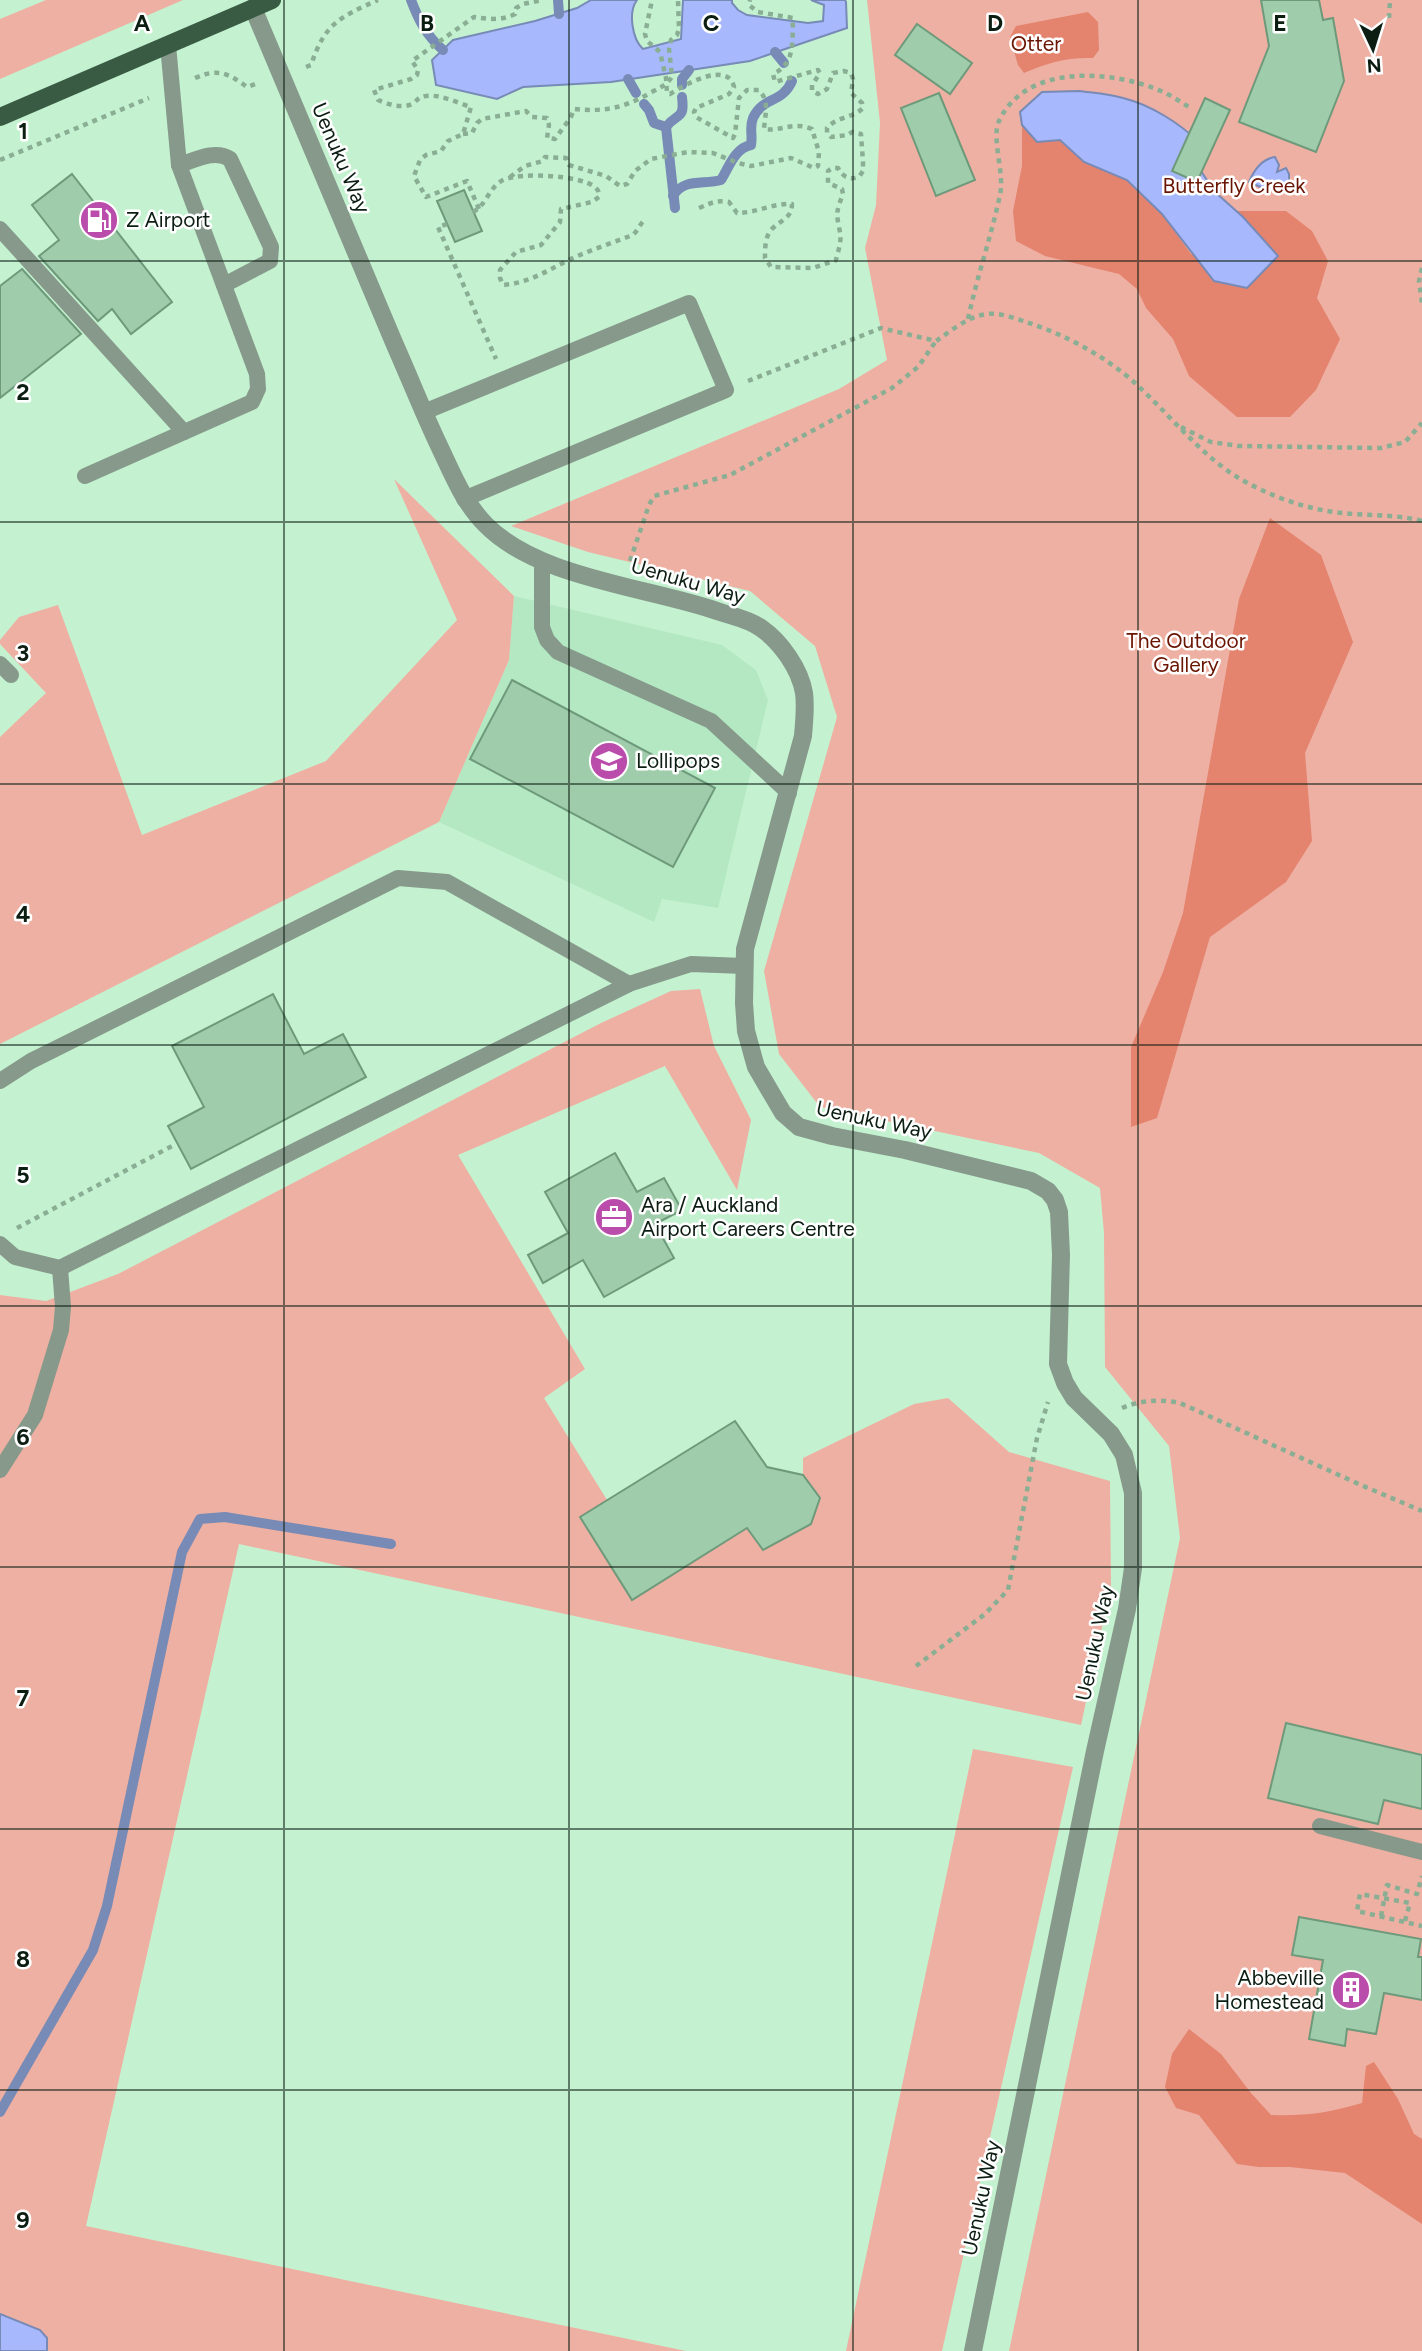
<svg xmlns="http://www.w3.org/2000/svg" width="1422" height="2351" font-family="Figtree,sans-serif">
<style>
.built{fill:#b3e8c2}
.green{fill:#eeb0a2}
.forest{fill:#e4836e}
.water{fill:#a7b8fd;stroke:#788ab6;stroke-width:2}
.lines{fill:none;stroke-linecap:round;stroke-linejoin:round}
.stream{stroke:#788ab6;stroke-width:10}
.building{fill:#9fccab;stroke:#6e9a7b;stroke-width:2}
.path{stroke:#8aae94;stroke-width:4.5;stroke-dasharray:5 5;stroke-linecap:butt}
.lane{stroke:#86998b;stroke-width:16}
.street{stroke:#86998b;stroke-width:18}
.primary{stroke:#395b43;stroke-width:18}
.grid{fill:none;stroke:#0c1d12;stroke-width:2;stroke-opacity:0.55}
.labels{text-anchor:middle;stroke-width:5;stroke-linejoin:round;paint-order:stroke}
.park-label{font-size:21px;fill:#6a1402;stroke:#fff}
.street-label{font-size:21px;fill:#0c1d12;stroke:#fff}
.poi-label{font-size:21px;fill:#0c1d12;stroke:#fff;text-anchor:start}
.grid-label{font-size:23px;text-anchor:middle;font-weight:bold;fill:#0c1d12;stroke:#fff;stroke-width:5;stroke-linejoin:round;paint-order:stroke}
</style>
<rect width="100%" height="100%" fill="#c4f2d0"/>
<!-- built -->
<path class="built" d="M 514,596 L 722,645 L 756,670 L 768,700 L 718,908 L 662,899 L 654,922 L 439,822 L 509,660 Z"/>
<!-- green -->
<g class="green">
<path d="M 46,0 L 183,0 L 0,79 L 0,19 Z"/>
<path d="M 867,0 L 1422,0 L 1422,2351 L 1009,2351 L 1180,1538 L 1169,1446 L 1105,1367 L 1104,1233 L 1100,1188 L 1039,1153 L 820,1107 L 779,1054 L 764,971 L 837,717 L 815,646 L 750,591 L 588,552 L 511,526 L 839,389 L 887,360 L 865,248 L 876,205 L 880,123 Z"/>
<path d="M 394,479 L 514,596 L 509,660 L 439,822 L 0,1044 L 0,737 L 46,693 L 0,644 L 0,640 L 19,617 L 58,605 L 142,835 L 326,761 L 457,620 Z"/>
<path d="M 700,989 L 714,1046 L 751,1120 L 737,1190 L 665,1066 L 458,1155 L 585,1369 L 544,1398 L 607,1500 L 580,1517 L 632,1600 L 747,1528 L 763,1550 L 811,1524 L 820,1498 L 803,1475 L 803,1458 L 914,1404 L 948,1398 L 1009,1452 L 1110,1481 L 1111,1585 L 1081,1725 L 239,1544 L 86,2226 L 686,2351 L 0,2351 L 0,1295 L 46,1301 L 118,1274 L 601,1023 L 671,991 Z"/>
<path d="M 973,1749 L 1073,1767 L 942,2351 L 846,2351 Z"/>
</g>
<!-- forest -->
<g class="forest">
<path d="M 1088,12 L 1098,22 L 1099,50 L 1093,58 C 1067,57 1047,63 1024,73 L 1018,65 L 1010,37 L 1016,26 Z"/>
<path d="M 1022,125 L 1037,142 L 1060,140 L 1084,162 L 1127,179 L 1162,214 L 1191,254 L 1278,256 L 1237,211 L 1286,211 L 1312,231 L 1328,261 L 1317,298 L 1340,339 L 1316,390 L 1290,417 L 1237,417 L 1189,376 L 1173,339 L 1146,308 L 1137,289 L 1119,274 L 1045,256 L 1016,241 L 1013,211 L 1022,166 Z"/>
<path d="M 1270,518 L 1321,555 L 1353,642 L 1305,753 L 1312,841 L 1286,882 L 1210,937 L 1157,1118 L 1131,1127 L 1131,1047 L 1163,972 L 1183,913 L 1239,599 Z"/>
<path d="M 1189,2029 L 1221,2054 L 1251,2093 L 1271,2115 C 1306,2116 1328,2113 1362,2103 L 1366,2066 L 1374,2062 L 1398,2099 L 1414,2134 L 1422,2139 L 1422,2224 L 1345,2173 L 1290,2167 L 1259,2167 L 1237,2164 L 1199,2115 L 1176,2108 L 1165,2087 L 1172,2054 Z"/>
</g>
<!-- water -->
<g class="water">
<path d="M 591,0 L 637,0 C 628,12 632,39 643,49 L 681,39 L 683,0 L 732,0 L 732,3 L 738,10 L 747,15 L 808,23 L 823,21 L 824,5 L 811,0 L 845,0 L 846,2 L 847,28 L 750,61 L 611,82 L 523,87 L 497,99 L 436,85 L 432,60 L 453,40 L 535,21 L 577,8 Z"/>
<path d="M 1079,91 C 1094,93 1109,94 1123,98 C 1151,105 1179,123 1199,142 L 1201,171 L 1215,192 L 1243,217 L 1278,256 L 1247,288 L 1214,281 L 1162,214 L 1127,180 L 1084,162 L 1060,140 L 1037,142 L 1022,125 L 1020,112 L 1042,92 Z"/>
<path d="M 1275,157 L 1279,165 L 1277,172 L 1286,168 L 1289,174 L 1289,185 C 1275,194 1264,189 1249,182 C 1254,170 1261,159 1275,157 Z"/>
<path d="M 0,2314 L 40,2330 L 47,2338 L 47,2351 L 0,2351 Z"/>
</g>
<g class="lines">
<!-- stream -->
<g class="stream">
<path d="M 411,0 C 419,21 426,35 443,50"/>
<path d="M 558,0 L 559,14"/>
<path d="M 775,52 L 784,63"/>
<path d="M 628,79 L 636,93"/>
<path d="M 682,85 L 682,79 L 689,70"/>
<path d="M 644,104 L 649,110 L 654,123 L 666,127 L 675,208"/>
<path d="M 666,127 C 677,112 685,121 682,97"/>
<path d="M 673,196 C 683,178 704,185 721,180 C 729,167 735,148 751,145 C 753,135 749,128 753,118 C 763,96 782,104 792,81"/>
<path d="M 0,2112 L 93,1950 L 107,1906 L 182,1552 L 200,1519 L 225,1517 L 391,1544"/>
</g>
</g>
<!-- building -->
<g class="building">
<path d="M 1261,0 L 1319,0 L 1323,20 L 1333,18 L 1344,81 L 1316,152 L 1239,122 L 1269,46 Z"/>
<path d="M 917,24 L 972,63 L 950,94 L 895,55 Z"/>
<path d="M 939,93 L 975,180 L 936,196 L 901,108 Z"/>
<path d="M 1205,98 L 1230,110 L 1197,182 L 1172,171 Z"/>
<path d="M 72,174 L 172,302 L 131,334 L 112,309 L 98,321 L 39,256 L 59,240 L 32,205 Z"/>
<path d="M 464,190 L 482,231 L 455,242 L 437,201 Z"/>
<path d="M 22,269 L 81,334 L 0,398 L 0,286 Z"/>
<path d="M 512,680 L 715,788 L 673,867 L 470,759 Z"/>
<path d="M 273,994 L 304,1054 L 343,1034 L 366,1077 L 191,1169 L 168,1126 L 204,1107 L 172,1046 Z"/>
<path d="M 615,1153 L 637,1192 L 664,1178 L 682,1210 L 655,1224 L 674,1258 L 604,1297 L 583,1260 L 543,1283 L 528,1255 L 568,1233 L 545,1192 Z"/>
<path d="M 735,1421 L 767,1467 L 803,1475 L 820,1498 L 811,1524 L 763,1550 L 747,1528 L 632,1600 L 580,1517 Z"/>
<path d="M 1286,1723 L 1422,1755 L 1422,1809 L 1384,1800 L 1378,1824 L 1268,1798 Z"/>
<path d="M 1299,1917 L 1421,1939 L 1418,1957 L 1422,1957 L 1422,2000 L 1384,1993 L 1376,2034 L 1347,2029 L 1345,2046 L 1309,2039 L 1323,1960 L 1292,1955 Z"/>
</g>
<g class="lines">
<!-- path -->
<g class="path">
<path d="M 1389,18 L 1390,0"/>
<path d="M 306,67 L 311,65 C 325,23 340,17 378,0"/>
<path d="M 195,78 C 218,68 228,73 247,87 L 258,83"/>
<path d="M 463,134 L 472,133 L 477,123 L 482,119 L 526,111 L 532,117 L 547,118 L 549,125 L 547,138 L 555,139 L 571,117 L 574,109 C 604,112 624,108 650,93 C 659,88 668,85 672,76 L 669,49 L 671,40 L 677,35 L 679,29 L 678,0"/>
<path d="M 0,160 L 149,98"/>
<path d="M 510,177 L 525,166 L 543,161 L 545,157 L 566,158 L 569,165 L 606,176 L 620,186 L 627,184 L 635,171 L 651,159 L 688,152 L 713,153 L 738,163 L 751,166 L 791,158 L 814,168 L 818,166 L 819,152 L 812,129 C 794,121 780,132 764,129 C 765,115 770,101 759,90 L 747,90 L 739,98 L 735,134 L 733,138 L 696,117 L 694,112 L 696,108 L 729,94 L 734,87 C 728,60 684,85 670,94 L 667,93 L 666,78 L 660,52 L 647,41 L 645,34 L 652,0"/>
<path d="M 699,208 C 711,203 716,200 729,202 L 737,213 C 756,213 773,203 792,204 C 792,219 780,220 771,230 C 765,237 765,249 765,258 L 771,267 L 813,268 L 836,260 C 838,252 842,240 840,232 C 836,213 836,212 843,194 L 842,189 L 828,183 L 828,171 L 832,168 L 838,168 C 844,178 849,180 859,177 L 863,171 L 863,162 L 861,134 L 852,132 L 848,135 L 831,137 L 827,133 L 827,128 C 836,117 853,118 863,108 L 862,103 L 851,93 L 853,79 L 851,73 L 844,71 L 833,73 L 827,89 L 818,94 L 812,91 L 812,85 L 820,73 L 818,70 L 775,82 L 773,74 C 796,64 792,40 793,18 L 758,12 L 749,5 L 750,0"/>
<path d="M 479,209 L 467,181 L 426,197 L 414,176 L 420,160 L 426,155 L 441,151 L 448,141 L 463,134 L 471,107 C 458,103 440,94 426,96 C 419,96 417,101 412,104 C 401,109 388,104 378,100 L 374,90 L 411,79 L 417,75 L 418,70 L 412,61 L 474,17 C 487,19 502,21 515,14 L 516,8 L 523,4 L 542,0"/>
<path d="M 473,212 C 486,206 489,187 503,180 C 520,172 580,175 595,187 C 599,191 599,192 599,197 L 592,202 L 561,209 L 560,222 L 541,245 L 516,252 L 500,270 L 500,278 L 503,285 C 531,283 551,268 575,257 C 594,249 614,242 633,235 C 639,229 640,223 646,219"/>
<path d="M 447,224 L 438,227 L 496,359"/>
<path d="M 1422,268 L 1419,281 L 1422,303"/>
<path d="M 968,319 C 977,277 991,237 1000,195 C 1005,174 991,138 999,121 C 1026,63 1112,70 1161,91 C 1171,95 1180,102 1189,107"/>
<path d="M 748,381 L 881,328 L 936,341 C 951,331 968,316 987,314 C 1001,312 1016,319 1029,323 C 1066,335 1106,357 1135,383 C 1167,412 1200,454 1237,477 C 1267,495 1307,510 1343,513 C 1369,516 1396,514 1422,521"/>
<path d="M 1181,427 L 1211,442 L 1239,446 L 1381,448 L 1405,442 L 1422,423"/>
<path d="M 630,561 L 649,505 L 654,496 L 730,475 L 892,388 L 918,367 L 936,341"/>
<path d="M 17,1228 L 174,1145"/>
<path d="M 1122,1408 C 1140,1400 1161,1399 1180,1403 L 1361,1485 L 1422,1511"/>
<path d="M 916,1666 L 985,1614 L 1008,1590 L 1037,1438 L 1048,1402"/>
<path d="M 1381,1916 L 1387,1885 L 1417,1894 L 1422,1876"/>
<path d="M 1405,1921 L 1410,1903 L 1360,1894 L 1357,1911 L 1422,1926"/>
</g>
<!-- lane -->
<g class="lane">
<path d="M 179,165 C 195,160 215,149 230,159 L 271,247 L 270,261 L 224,285"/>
<path d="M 0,229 L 184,432"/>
<path d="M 424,412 L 689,303 L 726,390 L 464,499"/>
<path d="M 85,476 L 252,402 L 258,389 L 257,374 L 179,165 L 168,45"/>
<path d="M 542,562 L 542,627 L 547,640 L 558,652 L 711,721 L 789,793"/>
<path d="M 0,664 L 11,675"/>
<path d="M 0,1081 L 31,1061 L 398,878 L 447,882 L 629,984"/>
<path d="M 0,1244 L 15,1257 L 60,1268 L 629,984 L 691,964 L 744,966"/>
<path d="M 0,1470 L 35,1415 L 61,1330 L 63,1307 L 60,1268"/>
<path d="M 1320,1826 L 1422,1852"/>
</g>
<!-- street -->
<path class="street" d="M 253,8 C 301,121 348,233 395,345 C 411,381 425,417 442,452 C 454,478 465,504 486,525 C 538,578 647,587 717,611 C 731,616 748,619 761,628 C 781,642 800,669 804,693 C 806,707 804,722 803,736 L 745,949 L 744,1003 L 746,1031 L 756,1067 L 783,1113 L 799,1127 L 832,1136 L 905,1150 L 1031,1181 L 1048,1191 L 1055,1200 L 1059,1212 L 1061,1255 L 1058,1364 L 1065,1383 L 1074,1398 L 1111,1434 L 1124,1455 L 1133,1493 L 1133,1568 L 1127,1609 L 1095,1751 L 973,2351"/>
<!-- primary -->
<path class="primary" d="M 0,117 L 272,0"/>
</g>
<!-- grid -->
<path class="grid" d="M 284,0 L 284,2351M 569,0 L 569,2351M 853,0 L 853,2351M 1138,0 L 1138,2351M 0,261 L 1422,261M 0,522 L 1422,522M 0,784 L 1422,784M 0,1045 L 1422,1045M 0,1306 L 1422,1306M 0,1567 L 1422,1567M 0,1829 L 1422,1829M 0,2090 L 1422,2090"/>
<!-- icons -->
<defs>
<g id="fuel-disc" transform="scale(2.0125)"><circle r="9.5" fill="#ba4dac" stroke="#fff"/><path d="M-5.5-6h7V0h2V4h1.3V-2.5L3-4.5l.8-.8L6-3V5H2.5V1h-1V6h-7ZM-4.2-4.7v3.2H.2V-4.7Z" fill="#fff"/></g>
<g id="school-disc" transform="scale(2.0125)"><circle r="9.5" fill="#ba4dac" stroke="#fff"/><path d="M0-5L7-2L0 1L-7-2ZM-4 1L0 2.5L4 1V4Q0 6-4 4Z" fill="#fff"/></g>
<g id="office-disc" transform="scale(2.0125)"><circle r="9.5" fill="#ba4dac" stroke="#fff"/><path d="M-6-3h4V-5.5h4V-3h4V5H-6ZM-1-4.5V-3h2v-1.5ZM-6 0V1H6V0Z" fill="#fff"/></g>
<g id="building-disc" transform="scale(2.0125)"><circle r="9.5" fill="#ba4dac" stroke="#fff"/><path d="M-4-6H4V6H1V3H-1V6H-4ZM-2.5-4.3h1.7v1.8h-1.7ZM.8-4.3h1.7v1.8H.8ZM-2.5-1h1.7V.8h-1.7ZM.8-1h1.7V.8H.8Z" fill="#fff"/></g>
</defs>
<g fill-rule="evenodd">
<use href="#fuel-disc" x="99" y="220"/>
<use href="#school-disc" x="609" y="761"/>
<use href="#office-disc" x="614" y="1217"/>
<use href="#building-disc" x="1351" y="1990"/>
</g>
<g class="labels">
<!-- park labels -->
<g class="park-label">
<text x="1036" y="51">Otter</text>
<text x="1234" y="193">Butterfly Creek</text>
<text x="1186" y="648">The Outdoor<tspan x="1186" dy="24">Gallery</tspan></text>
</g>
<!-- street labels -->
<g class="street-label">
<text transform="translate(341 158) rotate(67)" y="7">Uenuku Way</text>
<text transform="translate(688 581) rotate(16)" y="7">Uenuku Way</text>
<text transform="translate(874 1120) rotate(12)" y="7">Uenuku Way</text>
<text transform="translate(1095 1643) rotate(-78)" y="7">Uenuku Way</text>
<text transform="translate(981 2198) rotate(-78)" y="7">Uenuku Way</text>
</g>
<!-- poi labels -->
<g class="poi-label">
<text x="126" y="227">Z Airport</text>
<text x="636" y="768">Lollipops</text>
<text x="641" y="1212">Ara / Auckland<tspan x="641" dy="24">Airport Careers Centre</tspan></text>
<text x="1324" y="1985" text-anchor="end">Abbeville<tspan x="1324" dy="24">Homestead</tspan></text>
</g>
</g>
<g class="grid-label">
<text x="142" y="31">A</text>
<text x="427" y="31">B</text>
<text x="711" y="31">C</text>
<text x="995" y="31">D</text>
<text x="1280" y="31">E</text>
<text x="23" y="139">1</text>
<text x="23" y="400">2</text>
<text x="23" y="661">3</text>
<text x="23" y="922">4</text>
<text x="23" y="1183">5</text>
<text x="23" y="1445">6</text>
<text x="23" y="1706">7</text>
<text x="23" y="1967">8</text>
<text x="23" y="2228">9</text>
</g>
<!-- north arrow -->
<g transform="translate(1373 49) rotate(176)" stroke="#ffffff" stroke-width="5" paint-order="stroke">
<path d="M0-5L12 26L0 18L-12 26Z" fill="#0c1d12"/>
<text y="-10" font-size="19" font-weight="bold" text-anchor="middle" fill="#0c1d12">N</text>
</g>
</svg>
